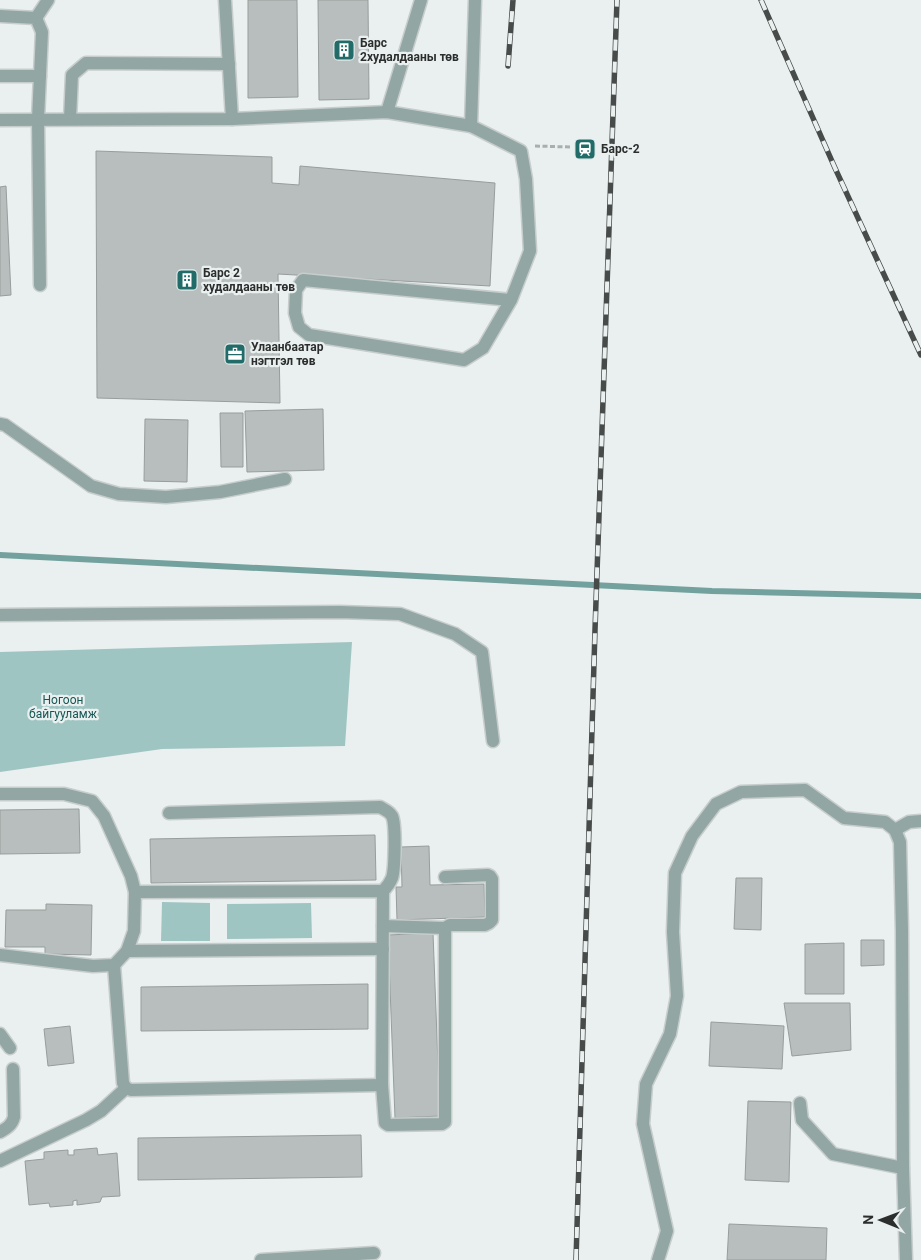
<svg xmlns="http://www.w3.org/2000/svg" width="921" height="1260" font-family="Roboto,sans-serif">
<style>
.green{fill:#9fc5c3}
.lines{fill:none;stroke-linecap:round;stroke-linejoin:round}
.stream{stroke:#73a19e;stroke-width:6}
.building{fill:#b7bebd;stroke:#979d9c}
.service-casing{stroke:#c7cdcc;stroke-width:15}
.minor-casing{stroke:#c7cdcc;stroke-width:15}
.path{stroke:#a9afae;stroke-width:3;stroke-dasharray:5 2.5;stroke-linecap:butt}
.service{stroke:#92a6a4;stroke-width:12}
.minor{stroke:#92a6a4;stroke-width:12}
.rail-casing{stroke:#474b4a;stroke-width:5.5}
.rail{stroke:#e9f0ef;stroke-width:4;stroke-dasharray:11;stroke-linecap:butt}
.labels{text-anchor:middle;stroke-width:4.5;stroke-linejoin:round;paint-order:stroke}
.poi-label{font-size:12px;font-weight:bold;fill:#2b2e2d;stroke:#e9f0ef;text-anchor:start}
.park-label{font-size:12px;fill:#145654;stroke:#e9f0ef}
</style>
<rect width="100%" height="100%" fill="#e9f0ef"/>
<!-- green -->
<g class="green">
<path d="M 352,642 L 345,746 L 162,749 L 0,772 L 0,652 Z"/>
<path d="M 162,902 L 210,903 L 210,941 L 161,941 Z"/>
<path d="M 311,903 L 312,938 L 227,939 L 227,904 Z"/>
</g>
<g class="lines">
<!-- stream -->
<path class="stream" d="M 0,555 L 712,591 L 921,596"/>
</g>
<!-- building -->
<g class="building">
<path d="M 248,0 L 297,0 L 298,97 L 248,98 Z"/>
<path d="M 318,0 L 368,0 L 369,99 L 319,100 Z"/>
<path d="M 96,151 L 272,157 L 272,183 L 299,185 L 300,166 L 495,183 L 490,286 L 278,274 L 280,403 L 97,398 Z"/>
<path d="M 6,186 L 11,295 L 0,296 L 0,187 Z"/>
<path d="M 323,409 L 324,470 L 247,472 L 245,411 Z"/>
<path d="M 220,413 L 243,413 L 243,467 L 221,467 Z"/>
<path d="M 145,419 L 188,420 L 187,482 L 144,481 Z"/>
<path d="M 79,809 L 80,853 L 0,854 L 0,810 Z"/>
<path d="M 375,835 L 376,880 L 151,883 L 150,839 Z"/>
<path d="M 429,846 L 430,885 L 484,884 L 485,917 L 397,920 L 396,887 L 402,887 L 401,847 Z"/>
<path d="M 736,878 L 762,878 L 761,930 L 734,929 Z"/>
<path d="M 46,904 L 92,905 L 91,955 L 45,954 L 45,947 L 5,947 L 6,910 L 46,910 Z"/>
<path d="M 433,933 L 440,1116 L 395,1118 L 388,935 Z"/>
<path d="M 861,940 L 884,940 L 884,965 L 861,966 Z"/>
<path d="M 844,943 L 844,994 L 805,994 L 805,944 Z"/>
<path d="M 368,984 L 368,1029 L 141,1031 L 141,987 Z"/>
<path d="M 784,1003 L 850,1003 L 851,1050 L 792,1056 Z"/>
<path d="M 711,1022 L 784,1026 L 782,1069 L 709,1066 Z"/>
<path d="M 70,1026 L 74,1063 L 48,1066 L 44,1029 Z"/>
<path d="M 748,1101 L 791,1102 L 789,1182 L 745,1180 Z"/>
<path d="M 361,1135 L 362,1177 L 138,1180 L 138,1138 Z"/>
<path d="M 97,1148 L 98,1155 L 117,1153 L 120,1196 L 102,1197 L 100,1202 L 77,1205 L 77,1200 L 73,1201 L 73,1205 L 50,1207 L 49,1203 L 29,1205 L 25,1161 L 44,1159 L 44,1152 L 68,1150 L 68,1155 L 74,1155 L 74,1150 Z"/>
<path d="M 729,1224 L 827,1228 L 826,1260 L 727,1260 Z"/>
</g>
<g class="lines">
<!-- service casing -->
<g class="service-casing">
<g id="service">
<path d="M 225,0 L 232,119"/>
<path d="M 0,16 L 36,18 L 42,32 L 38,119 L 40,285"/>
<path d="M 36,18 L 48,0"/>
<path d="M 0,76 L 40,76"/>
<path d="M 387,112 L 421,0"/>
<path d="M 70,119 L 72,75 L 86,63 L 229,64"/>
<path d="M 0,120 L 232,119 L 387,112 L 471,126 L 521,151 L 526,179 L 530,251 L 511,300 L 483,348 L 464,360 L 309,335 L 299,327 L 295,313 L 296,290 L 303,280 L 511,300"/>
<path d="M 471,126 L 475,0"/>
<path d="M 0,424 L 5,425 L 91,486 L 119,494 L 166,497 L 220,492 L 285,479"/>
<path d="M 0,615 L 340,612 L 400,614 L 455,634 L 482,652 L 493,741"/>
<path d="M 895,830 L 909,822 L 921,821"/>
<path d="M 0,1034 L 10,1048"/>
<path d="M 800,1103 L 802,1120 L 833,1154 L 903,1168"/>
<path d="M 0,1132 C 7,1128 12,1125 14,1117 L 13,1069"/>
<path d="M 261,1260 L 374,1253"/>
<path d="M 658,1260 L 667,1231 L 643,1124 L 646,1084 L 670,1034 L 677,996 L 673,932 L 675,873 L 692,836 L 716,804 L 741,792 L 805,790 L 844,818 L 885,822 L 895,830 L 900,842 L 902,931 L 903,1168 L 906,1260"/>
</g>
</g>
<!-- minor casing -->
<g class="minor-casing">
<g id="minor">
<path d="M 0,794 L 64,794 L 92,801 L 104,816 L 131,876 L 135,892 L 134,931 L 127,951 L 114,965 L 93,966 L 0,955"/>
<path d="M 169,813 L 380,807 C 385,810 389,811 392,816 C 396,824 395,869 392,878 C 390,883 387,887 383,891"/>
<path d="M 135,892 L 383,891 L 382,1085 L 385,1123 L 388,1125 L 442,1124 L 445,1122 L 445,928 L 450,925 L 485,925 L 489,923 L 492,920 L 492,879 L 490,876 L 488,875 L 445,877"/>
<path d="M 383,926 L 445,928"/>
<path d="M 127,951 L 383,949"/>
<path d="M 114,965 L 123,1083 L 126,1088 L 131,1090 L 382,1085"/>
<path d="M 0,1161 L 86,1120 L 101,1111 L 126,1088"/>
</g>
</g>
<!-- path -->
<path class="path" d="M 535,146 L 570,147"/>
<!-- service -->
<use href="#service" class="service"/>
<!-- minor -->
<use href="#minor" class="minor"/>
<!-- rail casing -->
<g class="rail-casing">
<g id="rail">
<path d="M 761,0 L 835,168 L 921,355"/>
<path d="M 508,66 L 513,0"/>
<path d="M 576,1260 L 595,630 L 617,0"/>
</g>
</g>
<!-- rail -->
<use href="#rail" class="rail"/>
</g>
<!-- icons -->
<defs>
<g id="building-square" transform="scale(1.125)"><rect x="-9" y="-9" width="18" height="18" rx="4" fill="#216c69" stroke="#e9f0ef"/><path d="M-4-6H4V6H1V3H-1V6H-4ZM-2.5-4.3h1.7v1.8h-1.7ZM.8-4.3h1.7v1.8H.8ZM-2.5-1h1.7V.8h-1.7ZM.8-1h1.7V.8H.8Z" fill="#fff"/></g>
<g id="station-square" transform="scale(1.125)"><rect x="-9" y="-9" width="18" height="18" rx="4" fill="#216c69" stroke="#e9f0ef"/><path d="M-3-6H3Q5-6 5-4V2Q5 4 3 4L4.5 6H3L1.5 4h-3L-3 6H-4.5L-3 4Q-5 4-5 2V-4Q-5-6-3-6ZM-3.5-4v3h7v-3ZM-3.5 1v1.5H-2V1ZM2 1v1.5H3.5V1Z" fill="#fff"/></g>
<g id="office-square" transform="scale(1.125)"><rect x="-9" y="-9" width="18" height="18" rx="4" fill="#216c69" stroke="#e9f0ef"/><path d="M-6-3h4V-5.5h4V-3h4V5H-6ZM-1-4.5V-3h2v-1.5ZM-6 0V1H6V0Z" fill="#fff"/></g>
</defs>
<g fill-rule="evenodd">
<use href="#building-square" x="344" y="50"/>
<use href="#station-square" x="585" y="149"/>
<use href="#building-square" x="187" y="280"/>
<use href="#office-square" x="235" y="354"/>
</g>
<g class="labels">
<!-- poi labels -->
<g class="poi-label">
<text x="360" y="47">Барс<tspan x="360" dy="14">2худалдааны төв</tspan></text>
<text x="601" y="153">Барс-2</text>
<text x="203" y="277">Барс 2<tspan x="203" dy="14">худалдааны төв</tspan></text>
<text x="251" y="351">Улаанбаатар<tspan x="251" dy="14">нэгтгэл төв</tspan></text>
</g>
<!-- park labels -->
<g class="park-label">
<text x="63" y="704">Ногоон<tspan x="63" dy="14">байгууламж</tspan></text>
</g>
</g>
<!-- north arrow -->
<g transform="translate(881 1220) rotate(271)" stroke="#e9f0ef" stroke-width="4" paint-order="stroke">
<path d="M0-4L9 19L0 12L-9 19Z" fill="#2b2e2d"/>
<text y="-8" font-size="14" font-weight="bold" text-anchor="middle" fill="#2b2e2d">N</text>
</g>
</svg>
